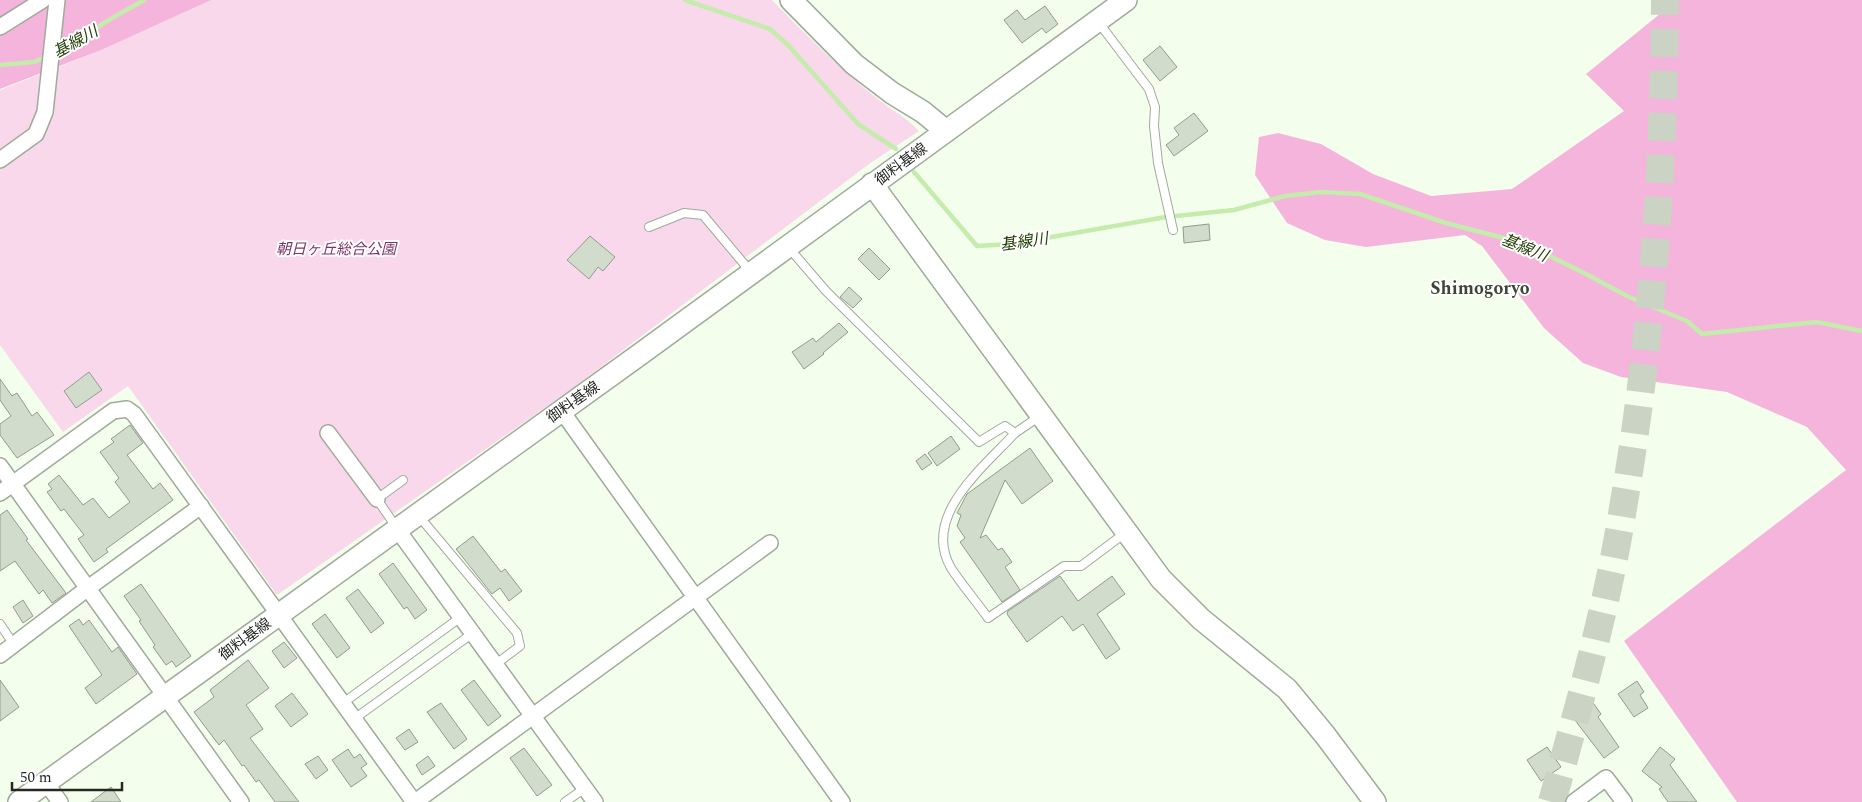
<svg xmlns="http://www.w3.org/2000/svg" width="1862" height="802" font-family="Spectral,'Noto Sans JP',serif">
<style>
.green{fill:#f9d8eb}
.forest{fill:#f5b4dc}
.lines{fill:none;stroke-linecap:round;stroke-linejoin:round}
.stream{stroke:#c5ebad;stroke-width:4.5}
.building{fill:#d2dccc;stroke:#929c8c}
.highway-tunnel{stroke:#cad3c4;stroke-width:28;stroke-dasharray:28 14;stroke-linecap:butt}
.lane-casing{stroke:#a0aa9a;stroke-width:10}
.street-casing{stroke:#a0aa9a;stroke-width:18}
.secondary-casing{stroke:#a0aa9a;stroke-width:24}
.lane{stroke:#fff;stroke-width:8}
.street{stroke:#fff;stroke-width:15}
.secondary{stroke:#fff;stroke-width:21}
.labels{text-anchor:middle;stroke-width:4;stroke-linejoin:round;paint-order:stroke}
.street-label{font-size:15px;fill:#242822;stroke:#fff}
.park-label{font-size:15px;font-style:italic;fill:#7e3467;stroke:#fff}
.water-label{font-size:16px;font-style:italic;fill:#1e3e00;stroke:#fff}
.quarter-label{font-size:18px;font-weight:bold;fill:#3d4537;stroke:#fff}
</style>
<rect width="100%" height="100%" fill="#f4feed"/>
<!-- green -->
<path class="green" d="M 204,0 L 772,0 C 806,35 841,70 879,100 C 893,111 907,118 919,131 L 869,164 L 573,388 L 277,595 L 128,386 L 63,432 L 0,345 L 0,90 L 79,59 Z"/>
<!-- forest -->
<g class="forest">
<path d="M 0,0 L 211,0 L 101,50 L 0,89 Z"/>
<path d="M 1677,0 L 1862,0 L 1862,802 L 1737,802 L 1624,641 L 1846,470 L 1807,427 L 1727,392 L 1621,377 L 1583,363 L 1544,328 L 1482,246 L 1465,235 L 1366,247 L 1325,240 L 1287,223 L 1255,175 L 1259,137 L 1278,133 L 1321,144 L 1373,174 L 1431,196 L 1512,189 L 1624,111 L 1586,74 Z"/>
</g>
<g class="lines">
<!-- stream -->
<g class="stream">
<path d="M 685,0 L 770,29 L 788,45 L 858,124 L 896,149"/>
<path d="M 55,53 C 75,46 88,32 106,22 C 118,14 131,8 144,0"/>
<path d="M 0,65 L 34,62 L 48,56"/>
<path d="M 914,172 L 977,246 L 1012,244 L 1166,217"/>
<path d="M 1176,216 L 1234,210 L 1285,196 L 1321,192 L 1360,194 L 1446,223 L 1523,243 L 1584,273 L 1627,296 L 1687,321 L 1702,334 L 1817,322 L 1862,331"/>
</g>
</g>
<!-- building -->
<g class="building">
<path d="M 1045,6 L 1058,24 L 1046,33 L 1042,28 L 1022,43 L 1004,20 L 1017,10 L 1025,20 Z"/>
<path d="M 1160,46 L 1177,67 L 1160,81 L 1143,60 Z"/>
<path d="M 1194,113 L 1208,131 L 1174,156 L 1166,145 L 1179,135 L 1174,128 Z"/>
<path d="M 1209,224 L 1210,240 L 1184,243 L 1183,227 Z"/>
<path d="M 590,236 L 615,257 L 603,271 L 598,267 L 589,279 L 567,260 Z"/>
<path d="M 869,248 L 890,269 L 879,280 L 858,259 Z"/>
<path d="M 849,287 L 862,299 L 853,308 L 840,297 Z"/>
<path d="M 839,323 L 848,332 L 823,353 L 824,354 L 804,369 L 792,352 L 813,338 L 816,342 Z"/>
<path d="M 89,372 L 102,390 L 76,408 L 64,391 Z"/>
<path d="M 0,379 L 12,396 L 17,393 L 32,416 L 37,412 L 54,435 L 17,458 L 0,435 L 0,424 L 11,416 L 0,400 Z"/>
<path d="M 130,425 L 143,443 L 127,455 L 153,489 L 160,483 L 173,500 L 106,549 L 108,552 L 94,562 L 78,539 L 84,535 L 64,509 L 61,511 L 47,492 L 52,489 L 48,484 L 59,475 L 83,505 L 93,498 L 109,518 L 130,502 L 115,482 L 119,478 L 100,452 L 114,442 L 111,439 Z"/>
<path d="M 951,436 L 960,449 L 937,466 L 928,453 Z"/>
<path d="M 1030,448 L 1053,481 L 1022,504 L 1005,480 L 980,538 L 986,535 L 998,550 L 1002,548 L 1012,562 L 1005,567 L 1020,590 L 1002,602 L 960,542 L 965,538 L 957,526 L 961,515 L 957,513 L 967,494 Z"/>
<path d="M 925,454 L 932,463 L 922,470 L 916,461 Z"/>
<path d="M 7,510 L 28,539 L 26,540 L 66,593 L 52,603 L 43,590 L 39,594 L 15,561 L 0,571 L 0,515 Z"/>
<path d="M 473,536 L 501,572 L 505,569 L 522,591 L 509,601 L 500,588 L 492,594 L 456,549 Z"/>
<path d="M 393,563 L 427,610 L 415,619 L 407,607 L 404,609 L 379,574 Z"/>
<path d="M 1060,576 L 1078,601 L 1112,576 L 1125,594 L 1097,614 L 1120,649 L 1106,659 L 1083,624 L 1073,631 L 1062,616 L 1027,642 L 1007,614 L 1008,611 Z"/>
<path d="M 141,584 L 191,656 L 176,667 L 172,661 L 166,665 L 153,647 L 155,645 L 139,621 L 141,620 L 124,596 Z"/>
<path d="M 358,589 L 384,623 L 371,633 L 346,598 Z"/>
<path d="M 23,600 L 33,616 L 23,623 L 13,607 Z"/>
<path d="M 325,614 L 350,648 L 337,658 L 312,624 Z"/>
<path d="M 79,619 L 83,625 L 89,620 L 112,652 L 118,647 L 137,674 L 96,704 L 85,688 L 102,675 L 69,626 Z"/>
<path d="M 284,642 L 297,658 L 284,668 L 272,651 Z"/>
<path d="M 248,660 L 269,688 L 246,705 L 263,729 L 250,738 L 299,802 L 275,802 L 259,780 L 256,782 L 244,765 L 242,766 L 224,740 L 219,745 L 194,712 L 214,697 L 210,690 Z"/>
<path d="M 0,680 L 19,707 L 0,721 Z"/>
<path d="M 474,680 L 501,716 L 488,726 L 461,690 Z"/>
<path d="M 1637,681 L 1644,692 L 1640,695 L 1648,708 L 1634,717 L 1618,694 Z"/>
<path d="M 292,693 L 308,714 L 291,727 L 275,706 Z"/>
<path d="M 1591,700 L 1601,714 L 1598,717 L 1619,747 L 1604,758 L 1571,715 Z"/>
<path d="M 441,703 L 467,739 L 454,749 L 427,712 Z"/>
<path d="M 409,729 L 418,742 L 405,750 L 396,738 Z"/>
<path d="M 1547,747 L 1561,767 L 1541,781 L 1527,760 Z"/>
<path d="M 1660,747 L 1675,759 L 1670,765 L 1697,802 L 1668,802 L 1659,789 L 1662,787 L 1642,771 Z"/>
<path d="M 524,748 L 552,785 L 537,796 L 510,758 Z"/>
<path d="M 348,749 L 354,758 L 360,754 L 367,764 L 361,768 L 367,776 L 351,787 L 332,760 Z"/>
<path d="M 318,756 L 328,770 L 316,779 L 305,764 Z"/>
<path d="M 428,756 L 435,766 L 422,775 L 416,765 Z"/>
<path d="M 111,787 L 121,802 L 91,802 Z"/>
</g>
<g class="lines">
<!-- highway-tunnel -->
<path class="highway-tunnel" d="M 1552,802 C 1579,705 1607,608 1623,508 C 1652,341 1664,170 1665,0"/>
<!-- lane casing -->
<g class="lane-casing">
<g id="lane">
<path d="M 1099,23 L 1149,89 L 1155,107 L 1154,126 L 1158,163 L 1173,230"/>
<path d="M 649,227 L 684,213 L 703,215 L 750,271"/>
<path d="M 789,248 L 826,291 L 979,442 L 1005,426 L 1015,433 L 1040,416"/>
<path d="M 1015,433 C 983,468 921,516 951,568 C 962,585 976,601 988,618 L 1064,566 L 1081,566 L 1125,533"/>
<path d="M 418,515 L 517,633 L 520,646 L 496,664"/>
<path d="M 396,527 L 377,499 L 403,480"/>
<path d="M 0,624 L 14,645"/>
<path d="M 343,703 L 461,617"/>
<path d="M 354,719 L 473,633"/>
<path d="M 565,802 L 585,788"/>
</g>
</g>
<!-- street casing -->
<g class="street-casing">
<g id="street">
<path d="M 0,27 L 43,0"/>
<path d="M 0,160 L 36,134 L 45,112 L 57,0"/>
<path d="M 561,410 L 842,802"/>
<path d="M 328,433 L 377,499"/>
<path d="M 0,466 L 241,802"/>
<path d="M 0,493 L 113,411 L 127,409 L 134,414 L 414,802"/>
<path d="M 397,529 L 595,802"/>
<path d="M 0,655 L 88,588 L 201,506"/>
<path d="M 46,783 L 60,802"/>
<path d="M 415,802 L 770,543"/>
<path d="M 1574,802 L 1606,778 L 1624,802"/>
</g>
</g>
<!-- secondary casing -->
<g class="secondary-casing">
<g id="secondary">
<path d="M 791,0 L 854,64 L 892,93 L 923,112 L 946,131"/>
<path d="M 872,184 L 1161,579 L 1201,619 L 1287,689 L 1325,735 L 1375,802"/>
<path d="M 19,802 L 639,355 L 1126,0"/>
</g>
</g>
<!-- lane -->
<use href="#lane" class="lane"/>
<!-- street -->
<use href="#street" class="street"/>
<!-- secondary -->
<use href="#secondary" class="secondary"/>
</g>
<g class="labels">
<!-- street labels -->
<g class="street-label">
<text transform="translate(901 164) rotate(-36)" y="5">御料基線</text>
<text transform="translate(573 402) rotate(-35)" y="5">御料基線</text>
<text transform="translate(245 639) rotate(-36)" y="5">御料基線</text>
</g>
<!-- park labels -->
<g class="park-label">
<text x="336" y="254">朝日ヶ丘総合公園</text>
</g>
<!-- water labels -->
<g class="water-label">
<text transform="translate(75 41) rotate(-29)" y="6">基線川</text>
<text transform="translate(1024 241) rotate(-8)" y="6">基線川</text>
<text transform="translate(1525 247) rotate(22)" y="6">基線川</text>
</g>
<!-- quarter labels -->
<g class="quarter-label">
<text x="1480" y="294">Shimogoryo</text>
</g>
</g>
<!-- scale -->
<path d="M12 782v8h110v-8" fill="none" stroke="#242822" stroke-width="2.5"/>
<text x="20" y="782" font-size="15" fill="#242822" stroke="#ffffff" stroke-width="4" paint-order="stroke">50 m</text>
</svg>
